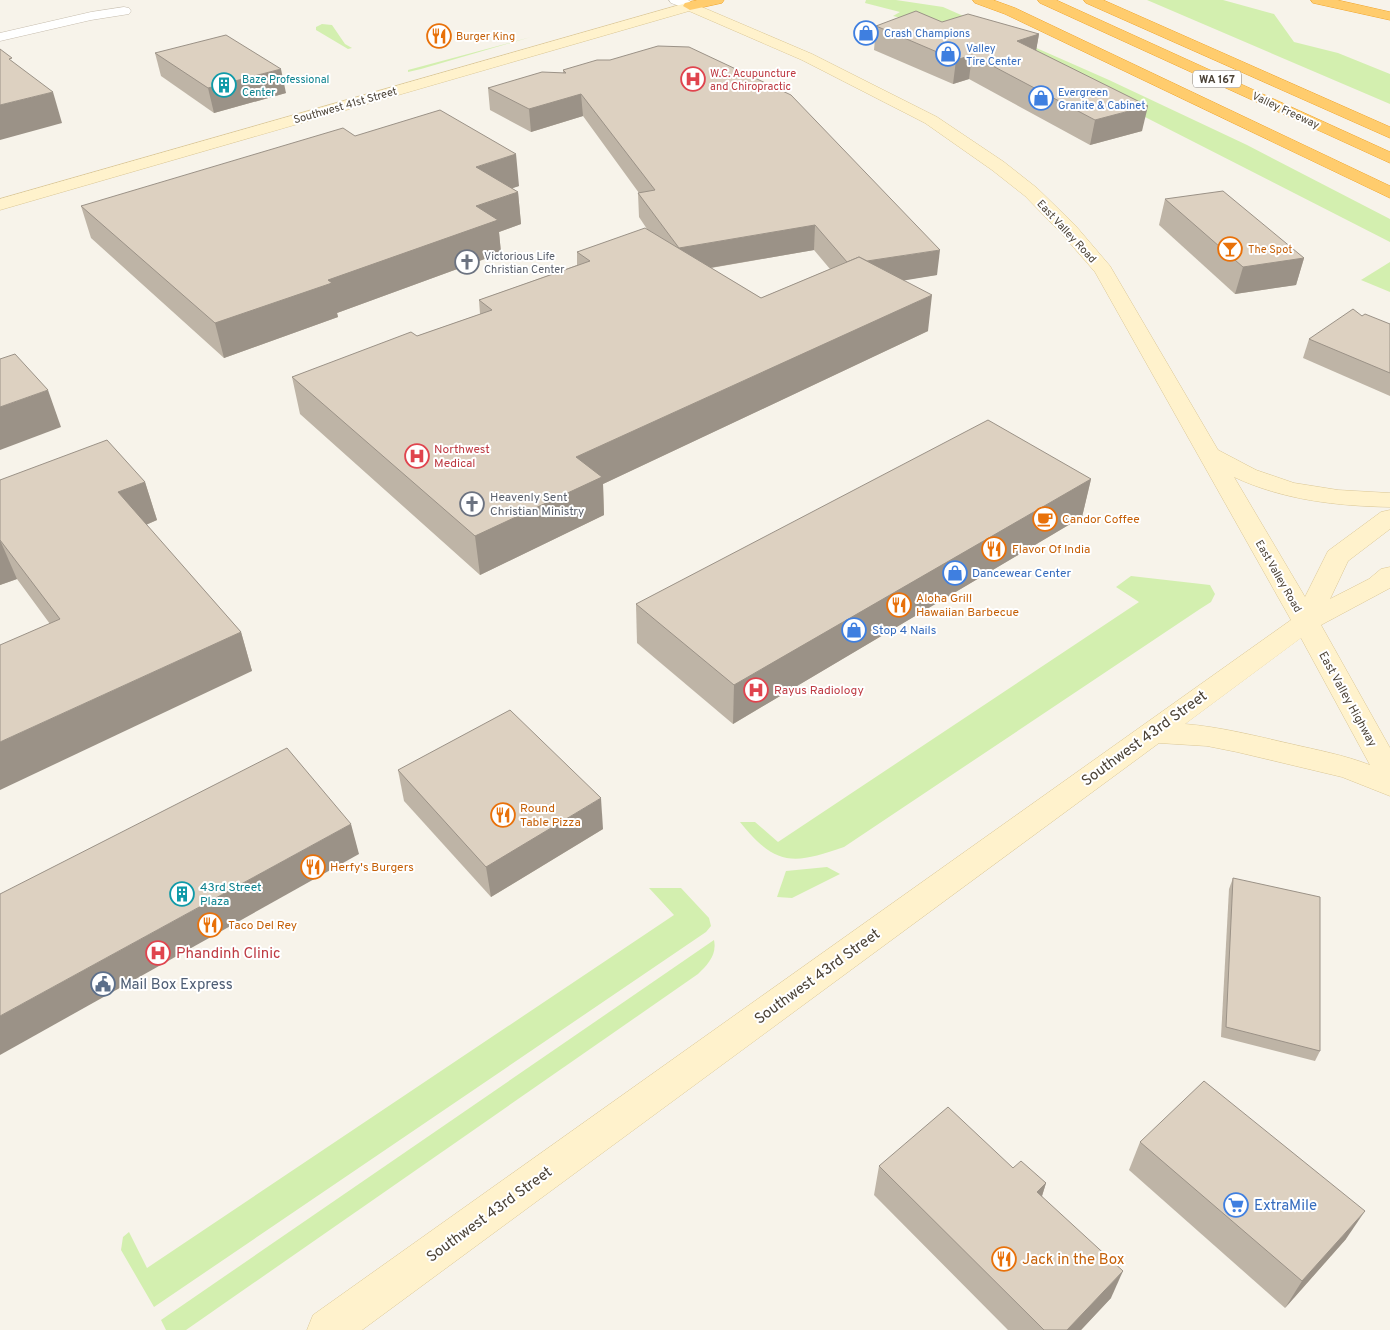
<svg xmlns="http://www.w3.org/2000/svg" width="1390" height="1330" font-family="Overpass,sans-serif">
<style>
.green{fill:#d3efaf}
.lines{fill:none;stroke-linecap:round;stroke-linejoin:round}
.minor-casing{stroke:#c6bdae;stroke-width:1}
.tertiary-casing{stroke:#c6bdae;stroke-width:1}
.secondary-casing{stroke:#dbc795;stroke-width:1}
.motorway-casing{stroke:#efa42b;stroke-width:1}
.minor{fill:#fff;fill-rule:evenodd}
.tertiary{fill:#fff;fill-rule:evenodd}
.secondary{fill:#fff2cc;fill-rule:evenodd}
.motorway{fill:#ffcc6d;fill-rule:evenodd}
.wall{fill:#beb4a6;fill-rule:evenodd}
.shaded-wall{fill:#9b9287}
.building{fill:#ddd1c1;stroke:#9b9287}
.labels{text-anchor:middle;stroke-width:4;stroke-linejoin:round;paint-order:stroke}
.far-shop-label{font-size:11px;fill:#366cbe;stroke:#fff;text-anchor:start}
.far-food-label{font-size:11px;fill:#c56008;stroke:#fff;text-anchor:start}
.far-health-label{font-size:11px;fill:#be3a42;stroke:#fff;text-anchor:start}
.far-culture-label{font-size:11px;fill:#0d838f;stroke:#fff;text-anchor:start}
.shield{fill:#fff;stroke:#827b73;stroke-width:1}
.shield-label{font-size:11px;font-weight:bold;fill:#4c4337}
.far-street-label{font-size:11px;fill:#4c4337;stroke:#fff}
.far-worship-label{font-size:11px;fill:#5b616d;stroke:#fff;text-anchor:start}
.health-label{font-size:12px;fill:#be3a42;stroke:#fff;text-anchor:start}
.worship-label{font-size:12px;fill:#5b616d;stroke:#fff;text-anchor:start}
.food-label{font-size:12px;fill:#c56008;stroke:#fff;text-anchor:start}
.shop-label{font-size:12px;fill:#366cbe;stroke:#fff;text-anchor:start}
.street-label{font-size:12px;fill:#4c4337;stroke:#fff}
.culture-label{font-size:12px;fill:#0d838f;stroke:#fff;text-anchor:start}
.near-street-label{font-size:15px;fill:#4c4337;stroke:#fff}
.near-health-label{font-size:15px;fill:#be3a42;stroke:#fff;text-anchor:start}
.near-service-label{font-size:15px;fill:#4e5e75;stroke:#fff;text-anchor:start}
.near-shop-label{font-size:15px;fill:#366cbe;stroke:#fff;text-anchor:start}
.near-food-label{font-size:15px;fill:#c56008;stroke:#fff;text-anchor:start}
</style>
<rect width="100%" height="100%" fill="#f7f3ea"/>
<!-- green -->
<g class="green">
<path d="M 866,0 L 896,0 L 943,7 L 1109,80 L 1247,145 L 1390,219 L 1390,242 L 998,42 L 893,16 L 900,12 L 865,3 Z"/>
<path d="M 1147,0 L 1223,0 L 1274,14 L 1294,42 L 1338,53 L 1390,74 L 1390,104 Z"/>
<path d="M 322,24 L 332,25 L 345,44 L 352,48 L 348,49 L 316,30 L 316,27 Z"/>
<path d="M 531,37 L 421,69 L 408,72 L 408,70 Z"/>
<path d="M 1390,262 L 1390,292 L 1361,280 Z"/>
<path d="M 1131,576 L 1210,585 L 1215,594 L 1211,602 L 1200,609 L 844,847 C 793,865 775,866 740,822 L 755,822 L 778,842 L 1139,602 L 1116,587 Z"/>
<path d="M 827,867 L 840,874 L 792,898 L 777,897 L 786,871 Z"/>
<path d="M 649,888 L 681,888 L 709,918 L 711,926 L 706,932 L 154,1307 L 121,1250 L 123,1237 L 129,1232 L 147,1268 L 674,915 Z"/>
<path d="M 714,940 C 717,955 708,964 698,974 L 186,1330 L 166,1330 L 161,1320 Z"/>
</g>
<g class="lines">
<!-- minor casing -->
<g class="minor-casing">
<path id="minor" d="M 124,7 L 129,8 L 131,11 L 129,14 L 91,20 L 0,41 L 0,33 L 91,12 Z"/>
</g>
<!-- tertiary casing -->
<g class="tertiary-casing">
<path id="tertiary" d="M 669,0 L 688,0 L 697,6 L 690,10 L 671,3 Z"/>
</g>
<!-- secondary casing -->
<g class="secondary-casing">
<path id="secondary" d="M 690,2 L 812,54 L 937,117 L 1004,162 L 1037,188 L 1075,225 L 1110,266 L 1218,450 L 1256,470 L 1294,483 L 1338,490 L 1390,493 L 1390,507 C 1337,506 1283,500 1234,477 L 1305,597 L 1328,551 L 1381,512 L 1390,510 L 1390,529 L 1348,561 L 1330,599 L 1369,579 L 1381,569 L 1390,567 L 1390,588 L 1321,625 L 1390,748 L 1390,796 L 1342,777 L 1237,752 L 1207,746 L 1159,743 L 362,1330 L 307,1330 L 313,1315 L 1291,620 L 1095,272 L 1061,233 L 1025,196 L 992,170 L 925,123 L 802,60 L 689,11 L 0,210 L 0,199 ZM 1301,638 L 1370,765 C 1344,755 1317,750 1291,744 C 1256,736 1221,727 1185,724 Z"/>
</g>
<!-- motorway casing -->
<g class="motorway-casing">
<g id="motorway">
<path d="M 698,0 L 724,0 L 722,3 L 690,10 L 683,6 L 685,3 Z"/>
<path d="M 973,0 L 993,0 L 1015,8 L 1390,186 L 1390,198 L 1005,14 L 975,3 Z"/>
<path d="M 1038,0 L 1056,0 L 1390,152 L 1390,163 L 1040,3 Z"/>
<path d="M 1084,0 L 1103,0 L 1390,127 L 1390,138 L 1086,3 Z"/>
<path d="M 1311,0 L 1337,0 L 1390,12 L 1390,20 L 1313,3 Z"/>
</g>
</g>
<!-- minor -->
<use href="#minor" class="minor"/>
<!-- tertiary -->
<use href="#tertiary" class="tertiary"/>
<!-- secondary -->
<use href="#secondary" class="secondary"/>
<!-- motorway -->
<use href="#motorway" class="motorway"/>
</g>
<!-- wall -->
<g class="wall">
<path d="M 942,22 L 1039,34 L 1036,50 L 1142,131 L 1090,145 L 969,79 L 953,84 L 874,50 L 876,26 Z"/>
<path d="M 155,53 L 286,93 L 214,113 L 161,76 Z"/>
<path d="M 563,70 L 937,275 L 903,280 L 928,331 L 603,484 L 604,515 L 480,575 L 300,414 L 292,377 L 417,336 L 480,314 L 479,300 L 577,265 L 577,252 L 647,229 L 639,217 L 638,193 L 639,193 L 583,116 L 531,132 L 490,110 L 488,88 L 563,73 ZM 814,250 L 830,269 L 761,298 L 711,268 Z"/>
<path d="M 355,136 L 519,186 L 512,188 L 518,192 L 521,224 L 499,232 L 501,253 L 337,313 L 338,317 L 224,358 L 91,238 L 81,206 Z"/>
<path d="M 1165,199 L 1304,258 L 1296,285 L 1235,294 L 1159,225 Z"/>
<path d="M 1362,316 L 1390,324 L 1390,396 L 1303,358 L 1309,339 Z"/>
<path d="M 1091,479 L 1082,517 L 733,724 L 637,643 L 636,604 Z"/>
<path d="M 0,480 L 145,482 L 157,520 L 146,525 L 241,632 L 252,671 L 50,624 L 17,579 L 0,585 Z"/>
<path d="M 398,770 L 603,829 L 491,897 L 404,801 Z"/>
<path d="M 1233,878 L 1320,1051 L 1315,1061 L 1221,1037 L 1229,889 Z"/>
<path d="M 1140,1142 L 1346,1239 L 1285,1308 L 1129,1170 Z"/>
<path d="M 879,1166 L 1013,1168 L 1046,1183 L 1042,1196 L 1111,1298 L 1081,1330 L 1008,1330 L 874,1195 Z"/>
</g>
<!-- shaded-wall -->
<g class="shaded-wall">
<path d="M 1039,34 L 1035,57 L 1017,41 Z"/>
<path d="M 972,55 L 969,79 L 953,84 L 956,60 Z"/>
<path d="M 281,69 L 286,93 L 214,113 L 208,88 Z"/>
<path d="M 53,92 L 62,123 L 0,140 L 0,105 Z"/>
<path d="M 581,94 L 583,116 L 531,132 L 529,109 Z"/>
<path d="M 1148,106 L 1142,131 L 1090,145 L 1095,120 Z"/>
<path d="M 516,154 L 519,186 L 480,199 L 476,167 Z"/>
<path d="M 518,192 L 521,224 L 499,232 L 501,253 L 337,313 L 338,317 L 224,358 L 215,323 L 328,280 L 476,206 Z"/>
<path d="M 815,225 L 814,250 L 680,273 L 679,248 Z"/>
<path d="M 940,250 L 937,275 L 847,290 L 849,264 Z"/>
<path d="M 1304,258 L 1296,285 L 1235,294 L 1243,267 Z"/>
<path d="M 932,295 L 928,331 L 603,484 L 604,515 L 480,575 L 475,536 L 576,457 Z"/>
<path d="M 48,390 L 61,427 L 0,450 L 0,407 Z"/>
<path d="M 1091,479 L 1082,517 L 733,724 L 734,685 Z"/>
<path d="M 145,482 L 157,520 L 131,531 L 118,492 Z"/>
<path d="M 0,540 L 17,579 L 0,585 Z"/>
<path d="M 241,632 L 252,671 L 0,790 L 0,742 Z"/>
<path d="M 601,798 L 603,829 L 491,897 L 486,867 Z"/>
<path d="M 351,824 L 359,854 L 0,1055 L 0,1016 Z"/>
<path d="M 1046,1183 L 1037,1212 L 1037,1192 Z"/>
<path d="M 1365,1211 L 1346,1239 L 1285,1308 L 1302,1281 Z"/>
<path d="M 1123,1271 L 1111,1298 L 1081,1330 L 1067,1330 Z"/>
</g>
<!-- building -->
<g class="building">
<path d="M 916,11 L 942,22 L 968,14 L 1039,34 L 1017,41 L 1148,106 L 1095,120 L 972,55 L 956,60 L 876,26 Z"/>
<path d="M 226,35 L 281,69 L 208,88 L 155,53 Z"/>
<path d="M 658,46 L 689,47 L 791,95 L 940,250 L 867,261 L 859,257 L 847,262 L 815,225 L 679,248 L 638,193 L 655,190 L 581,94 L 529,109 L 488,88 L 542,72 L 566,73 L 563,70 L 597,60 L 610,60 Z"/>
<path d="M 0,49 L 12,58 L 9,59 L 53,92 L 0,105 Z"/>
<path d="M 440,110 L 516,154 L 476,167 L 518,192 L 476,206 L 498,220 L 328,280 L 332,283 L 215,323 L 81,206 L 343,128 L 355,136 Z"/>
<path d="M 1223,191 L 1304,258 L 1243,267 L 1165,199 Z"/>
<path d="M 645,228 L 761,298 L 859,257 L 932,295 L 576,457 L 602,477 L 475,536 L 292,377 L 411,332 L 417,336 L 492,310 L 479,300 L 590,261 L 577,252 Z"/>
<path d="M 1353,309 L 1362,316 L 1365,314 L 1390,324 L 1390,373 L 1309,339 Z"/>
<path d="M 15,354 L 48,390 L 0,407 L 0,359 Z"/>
<path d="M 988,420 L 1091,479 L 734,685 L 636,604 Z"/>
<path d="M 107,440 L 145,482 L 118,492 L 241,632 L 0,742 L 0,645 L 60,619 L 0,540 L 0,480 Z"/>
<path d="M 510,710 L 601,798 L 486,867 L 398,770 Z"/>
<path d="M 287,748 L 351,824 L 0,1016 L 0,894 Z"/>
<path d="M 1233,878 L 1320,897 L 1320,1051 L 1226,1027 Z"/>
<path d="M 1204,1081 L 1365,1211 L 1302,1281 L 1140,1142 Z"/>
<path d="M 948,1107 L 1013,1168 L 1021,1161 L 1046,1183 L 1037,1192 L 1123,1271 L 1067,1330 L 1044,1330 L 879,1166 Z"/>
</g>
<!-- icons -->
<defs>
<g id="shop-ring" transform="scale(1.25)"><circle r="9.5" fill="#fff" stroke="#3f7fe0" stroke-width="1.5"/><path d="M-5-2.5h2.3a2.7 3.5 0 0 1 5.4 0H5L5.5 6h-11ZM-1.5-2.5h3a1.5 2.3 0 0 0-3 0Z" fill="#3f7fe0"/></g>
<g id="restaurant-ring" transform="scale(1.25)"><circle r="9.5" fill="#fff" stroke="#e8710a" stroke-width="1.5"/><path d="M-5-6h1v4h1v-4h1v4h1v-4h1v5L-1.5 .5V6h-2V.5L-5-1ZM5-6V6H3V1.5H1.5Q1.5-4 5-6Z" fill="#e8710a"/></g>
<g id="hospital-ring" transform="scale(1.25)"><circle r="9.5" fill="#fff" stroke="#e0444e" stroke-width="1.5"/><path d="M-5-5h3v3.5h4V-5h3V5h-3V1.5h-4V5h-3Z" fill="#e0444e"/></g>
<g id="building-ring" transform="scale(1.25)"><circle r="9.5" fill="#fff" stroke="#0f9aa8" stroke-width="1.5"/><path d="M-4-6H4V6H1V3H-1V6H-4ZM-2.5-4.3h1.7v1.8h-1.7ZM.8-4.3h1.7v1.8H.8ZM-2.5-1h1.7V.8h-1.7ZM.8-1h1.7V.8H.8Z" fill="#0f9aa8"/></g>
<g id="bar-ring" transform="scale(1.25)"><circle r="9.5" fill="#fff" stroke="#e8710a" stroke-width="1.5"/><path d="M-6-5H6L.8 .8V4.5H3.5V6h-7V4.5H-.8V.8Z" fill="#e8710a"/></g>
<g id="church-ring" transform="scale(1.25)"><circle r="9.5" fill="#fff" stroke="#6b7280" stroke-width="1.5"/><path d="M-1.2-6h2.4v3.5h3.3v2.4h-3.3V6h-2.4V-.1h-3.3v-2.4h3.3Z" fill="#6b7280"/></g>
<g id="cafe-ring" transform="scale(1.25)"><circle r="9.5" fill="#fff" stroke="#e8710a" stroke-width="1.5"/><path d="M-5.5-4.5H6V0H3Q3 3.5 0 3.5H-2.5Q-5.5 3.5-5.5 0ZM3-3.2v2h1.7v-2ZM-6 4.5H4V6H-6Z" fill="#e8710a"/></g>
<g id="civic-ring" transform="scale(1.25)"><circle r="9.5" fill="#fff" stroke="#5c6f8a" stroke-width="1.5"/><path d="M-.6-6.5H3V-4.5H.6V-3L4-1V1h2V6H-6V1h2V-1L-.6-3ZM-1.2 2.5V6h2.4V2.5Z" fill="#5c6f8a"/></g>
<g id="supermarket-ring" transform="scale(1.25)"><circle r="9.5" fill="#fff" stroke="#3f7fe0" stroke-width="1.5"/><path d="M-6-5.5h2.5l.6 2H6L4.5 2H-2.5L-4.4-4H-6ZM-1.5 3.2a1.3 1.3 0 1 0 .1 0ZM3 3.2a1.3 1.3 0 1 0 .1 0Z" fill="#3f7fe0"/></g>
</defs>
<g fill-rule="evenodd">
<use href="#shop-ring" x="866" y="33"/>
<use href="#restaurant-ring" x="439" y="36"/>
<use href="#shop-ring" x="948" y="54"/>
<use href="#hospital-ring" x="693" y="79"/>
<use href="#building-ring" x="224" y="85"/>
<use href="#shop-ring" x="1041" y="98"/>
<use href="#bar-ring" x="1230" y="249"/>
<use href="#church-ring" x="467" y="262"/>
<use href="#hospital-ring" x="417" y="456"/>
<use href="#church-ring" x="472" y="504"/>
<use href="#cafe-ring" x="1045" y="519"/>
<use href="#restaurant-ring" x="994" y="549"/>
<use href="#shop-ring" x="955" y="573"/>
<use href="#restaurant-ring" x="899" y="605"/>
<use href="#shop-ring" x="854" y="630"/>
<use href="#hospital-ring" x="756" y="690"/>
<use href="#restaurant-ring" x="503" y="815"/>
<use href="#restaurant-ring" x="313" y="867"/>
<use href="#building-ring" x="182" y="894"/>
<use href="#restaurant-ring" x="210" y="925"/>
<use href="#hospital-ring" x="158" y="953"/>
<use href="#civic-ring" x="103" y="984"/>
<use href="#supermarket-ring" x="1236" y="1205"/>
<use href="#restaurant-ring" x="1004" y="1259"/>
</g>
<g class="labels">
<!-- far-shop labels -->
<g class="far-shop-label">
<text x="884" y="37">Crash Champions</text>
<text x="966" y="52">Valley<tspan x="966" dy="13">Tire Center</tspan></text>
<text x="1058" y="96">Evergreen<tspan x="1058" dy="13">Granite &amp; Cabinet</tspan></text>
</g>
<!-- far-food labels -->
<g class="far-food-label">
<text x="456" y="40">Burger King</text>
<text x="1248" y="253">The Spot</text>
</g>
<!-- far-health labels -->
<g class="far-health-label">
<text x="710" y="77">W.C. Acupuncture<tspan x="710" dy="13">and Chiropractic</tspan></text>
</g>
<!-- far-culture labels -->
<g class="far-culture-label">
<text x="242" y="83">Baze Professional<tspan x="242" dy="13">Center</tspan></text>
</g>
<!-- shield labels -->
<rect class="shield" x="1193" y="70.5" width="48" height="17" rx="4"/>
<g class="shield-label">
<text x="1217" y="83">WA 167</text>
</g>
<!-- far-street labels -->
<g class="far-street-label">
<text transform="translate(345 105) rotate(-16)" y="4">Southwest 41st Street</text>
<text transform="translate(1286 110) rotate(25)" y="4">Valley Freeway</text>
<text transform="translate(1067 231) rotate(47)" y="4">East Valley Road</text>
<text transform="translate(1279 576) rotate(60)" y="4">East Valley Road</text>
</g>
<!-- far-worship labels -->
<g class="far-worship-label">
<text x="484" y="260">Victorious Life<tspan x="484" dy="13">Christian Center</tspan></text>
</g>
<!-- health labels -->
<g class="health-label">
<text x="434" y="453">Northwest<tspan x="434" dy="14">Medical</tspan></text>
<text x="774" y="694">Rayus Radiology</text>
</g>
<!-- worship labels -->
<g class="worship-label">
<text x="490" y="501">Heavenly Sent<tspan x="490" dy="14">Christian Ministry</tspan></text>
</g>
<!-- food labels -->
<g class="food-label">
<text x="1062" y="523">Candor Coffee</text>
<text x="1012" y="553">Flavor Of India</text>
<text x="916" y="602">Aloha Grill<tspan x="916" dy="14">Hawaiian Barbecue</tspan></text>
<text x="520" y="812">Round<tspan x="520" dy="14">Table Pizza</tspan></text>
<text x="330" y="871">Herfy's Burgers</text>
<text x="228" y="929">Taco Del Rey</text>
</g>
<!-- shop labels -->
<g class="shop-label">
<text x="972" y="577">Dancewear Center</text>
<text x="872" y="634">Stop 4 Nails</text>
</g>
<!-- street labels -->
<g class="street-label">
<text transform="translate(1348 699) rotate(61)" y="4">East Valley Highway</text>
</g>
<!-- culture labels -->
<g class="culture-label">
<text x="200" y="891">43rd Street<tspan x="200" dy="14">Plaza</tspan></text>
</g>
<!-- near-street labels -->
<g class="near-street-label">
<text transform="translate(1144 738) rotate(-36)" y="5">Southwest 43rd Street</text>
<text transform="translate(817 976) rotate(-36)" y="5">Southwest 43rd Street</text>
<text transform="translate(489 1214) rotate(-36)" y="5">Southwest 43rd Street</text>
</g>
<!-- near-health labels -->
<g class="near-health-label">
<text x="176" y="958">Phandinh Clinic</text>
</g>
<!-- near-service labels -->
<g class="near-service-label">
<text x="120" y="989">Mail Box Express</text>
</g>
<!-- near-shop labels -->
<g class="near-shop-label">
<text x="1254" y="1210">ExtraMile</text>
</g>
<!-- near-food labels -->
<g class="near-food-label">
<text x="1022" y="1264">Jack in the Box</text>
</g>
</g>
</svg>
